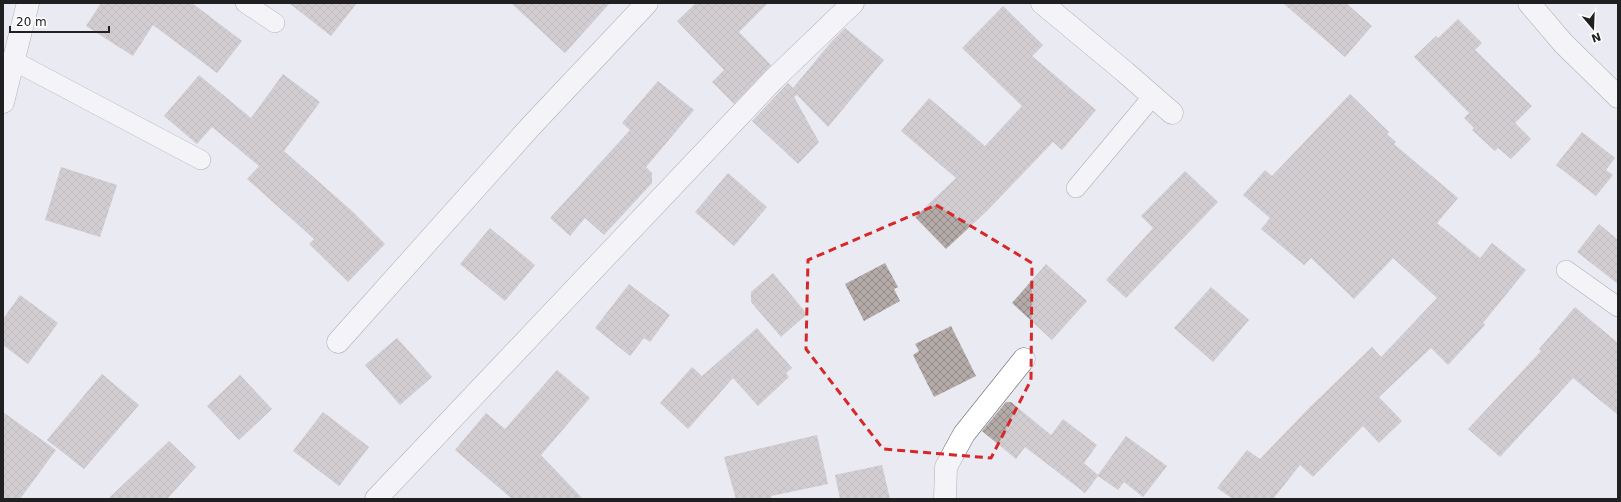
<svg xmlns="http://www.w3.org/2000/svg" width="1621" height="502" font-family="'DejaVu Sans',sans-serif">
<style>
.building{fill:url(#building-cross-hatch)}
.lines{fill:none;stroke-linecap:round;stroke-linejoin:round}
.lane-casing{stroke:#696870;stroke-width:20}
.street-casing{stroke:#696870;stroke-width:23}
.lane{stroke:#fff;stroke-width:19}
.street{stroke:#fff;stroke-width:22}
.marked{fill:none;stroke:#d62828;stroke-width:3;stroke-dasharray:8 5;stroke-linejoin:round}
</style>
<defs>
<pattern id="building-cross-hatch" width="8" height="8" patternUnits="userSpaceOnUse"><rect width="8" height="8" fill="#b4aaa8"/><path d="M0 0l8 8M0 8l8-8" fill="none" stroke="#928a88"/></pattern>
</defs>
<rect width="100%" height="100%" fill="#eaeaf3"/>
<!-- building -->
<g class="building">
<path d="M 101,3 L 192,3 L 242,41 L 217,73 L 153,25 L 133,56 L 86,26 Z"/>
<path d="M 289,3 L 357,3 L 331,36 Z"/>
<path d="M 511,3 L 610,3 L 565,53 Z"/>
<path d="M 696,3 L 768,3 L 739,32 L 771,65 L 734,104 L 712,82 L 724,70 L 677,21 Z"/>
<path d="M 1283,3 L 1346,3 L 1372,26 L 1345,57 Z"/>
<path d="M 1003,6 L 1043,45 L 1032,56 L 1096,110 L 1062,150 L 1053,142 L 988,210 L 946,249 L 915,217 L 956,178 L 901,131 L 929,98 L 985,146 L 1022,106 L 962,48 Z"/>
<path d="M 1458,19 L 1482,43 L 1475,50 L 1532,106 L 1515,123 L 1531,139 L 1511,159 L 1498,148 L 1495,151 L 1472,130 L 1474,128 L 1464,118 L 1469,113 L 1414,57 L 1436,36 L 1438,38 Z"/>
<path d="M 845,28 L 884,60 L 828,127 L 797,95 L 794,97 L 819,142 L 798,164 L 752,121 L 788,83 L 793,88 L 832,41 Z"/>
<path d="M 283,74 L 320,102 L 284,151 L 352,211 L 385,244 L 348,282 L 309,244 L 314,239 L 247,179 L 259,166 L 212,127 L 197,144 L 164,116 L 199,75 L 251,118 Z"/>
<path d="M 658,81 L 694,110 L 646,167 L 652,173 L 652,183 L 604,235 L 585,218 L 570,236 L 550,218 L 630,130 L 622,123 Z"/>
<path d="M 1350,94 L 1389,132 L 1387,134 L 1396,142 L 1394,144 L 1458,198 L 1437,223 L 1480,258 L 1492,243 L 1526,270 L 1483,323 L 1485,325 L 1448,365 L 1431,348 L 1379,397 L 1402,421 L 1379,443 L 1363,426 L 1313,477 L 1300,465 L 1273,499 L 1233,499 L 1217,488 L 1247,450 L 1260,459 L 1309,408 L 1372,347 L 1381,357 L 1437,298 L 1393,258 L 1354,299 L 1311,258 L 1304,265 L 1261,229 L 1270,218 L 1243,195 L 1265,170 L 1272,176 Z"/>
<path d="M 1582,132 L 1615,158 L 1606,170 L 1613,175 L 1596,196 L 1556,165 Z"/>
<path d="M 61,167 L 117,185 L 100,237 L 45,220 Z"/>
<path d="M 1185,171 L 1218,202 L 1126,298 L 1106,280 L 1153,228 L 1141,216 Z"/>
<path d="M 728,173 L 767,207 L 734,246 L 695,212 Z"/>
<path d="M 1599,224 L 1618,240 L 1618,284 L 1577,252 Z"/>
<path d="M 490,228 L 535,265 L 505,301 L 460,264 Z"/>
<path d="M 885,263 L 898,287 L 894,289 L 900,301 L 864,321 L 845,284 Z"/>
<path d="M 1046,264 L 1087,301 L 1052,340 L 1012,303 Z"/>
<path d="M 773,273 L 807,314 L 781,337 L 751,302 L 751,292 Z"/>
<path d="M 629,284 L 670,315 L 650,342 L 644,338 L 630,356 L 595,328 Z"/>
<path d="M 1211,287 L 1249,320 L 1213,362 L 1174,328 Z"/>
<path d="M 20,295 L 58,323 L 28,364 L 3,345 L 3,319 Z"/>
<path d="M 1575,307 L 1618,343 L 1618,415 L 1573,378 L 1500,457 L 1468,429 L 1541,351 L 1539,349 Z"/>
<path d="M 951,326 L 976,376 L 934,397 L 913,355 L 919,351 L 915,344 Z"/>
<path d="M 757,328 L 792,368 L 786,373 L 789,377 L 758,406 L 733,378 L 688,429 L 660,403 L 692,367 L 702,376 Z"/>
<path d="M 397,338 L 432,377 L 400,405 L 365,365 Z"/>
<path d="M 557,370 L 590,398 L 541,455 L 583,499 L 512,499 L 455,450 L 486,413 L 505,429 Z"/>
<path d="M 102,374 L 139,405 L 84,469 L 47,440 Z"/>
<path d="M 240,375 L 272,409 L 239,440 L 207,406 Z"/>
<path d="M 1006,402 L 1011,402 L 1051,435 L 1063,419 L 1097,445 L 1084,463 L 1098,475 L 1126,436 L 1167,466 L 1143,497 L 1124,482 L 1118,490 L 1098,476 L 1085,493 L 1025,447 L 1016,459 L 982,431 Z"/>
<path d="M 3,412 L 56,450 L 20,499 L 3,499 Z"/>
<path d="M 323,412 L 369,447 L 339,486 L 293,451 Z"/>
<path d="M 817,435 L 828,484 L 771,496 L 772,499 L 736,499 L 724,457 Z"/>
<path d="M 169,441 L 196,467 L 167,499 L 108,499 Z"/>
<path d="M 882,465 L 890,499 L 840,499 L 835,475 Z"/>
</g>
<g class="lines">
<!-- lane casing -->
<g class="lane-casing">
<g id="lane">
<path d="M 245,3 L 275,23"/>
<path d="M 14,61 L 201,160"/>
<path d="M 1076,188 L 1153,96"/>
<path d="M 1566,270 L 1618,307"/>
</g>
</g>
<!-- street casing -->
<g class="street-casing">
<g id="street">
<path d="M 1042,3 L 1125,72 L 1172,113"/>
<path d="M 1529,3 L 1563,43 L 1618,97"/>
<path d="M 3,102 L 28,3"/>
<path d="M 338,342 L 532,125 L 647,3"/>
<path d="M 376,499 L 773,80 L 853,3"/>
<path d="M 945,499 L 946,467 L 964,434 L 1024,359"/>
</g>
</g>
<!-- lane -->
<use href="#lane" class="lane"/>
<!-- street -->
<use href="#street" class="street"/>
</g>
<!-- marked area -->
<path d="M0 0H1621V502H0ZM 936,205 L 1032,263 L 1031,380 L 991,458 L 883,449 L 806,349 L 808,260 Z" fill="#eaeaf3" fill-opacity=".55" fill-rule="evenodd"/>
<path class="marked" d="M 936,205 L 1032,263 L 1031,380 L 991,458 L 883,449 L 806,349 L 808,260 Z"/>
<!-- border -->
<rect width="1621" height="502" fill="none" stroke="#202023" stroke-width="8"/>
<!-- north arrow -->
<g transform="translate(1593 28) rotate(161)" stroke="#ffffff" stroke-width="3" paint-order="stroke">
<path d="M0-3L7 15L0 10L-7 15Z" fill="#202023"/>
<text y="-6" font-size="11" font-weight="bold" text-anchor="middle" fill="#202023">N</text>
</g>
<!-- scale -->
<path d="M10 26v6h99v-6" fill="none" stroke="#202023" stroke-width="2"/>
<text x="16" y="26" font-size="12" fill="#202023" stroke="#ffffff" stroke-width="3" paint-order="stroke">20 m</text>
</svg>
